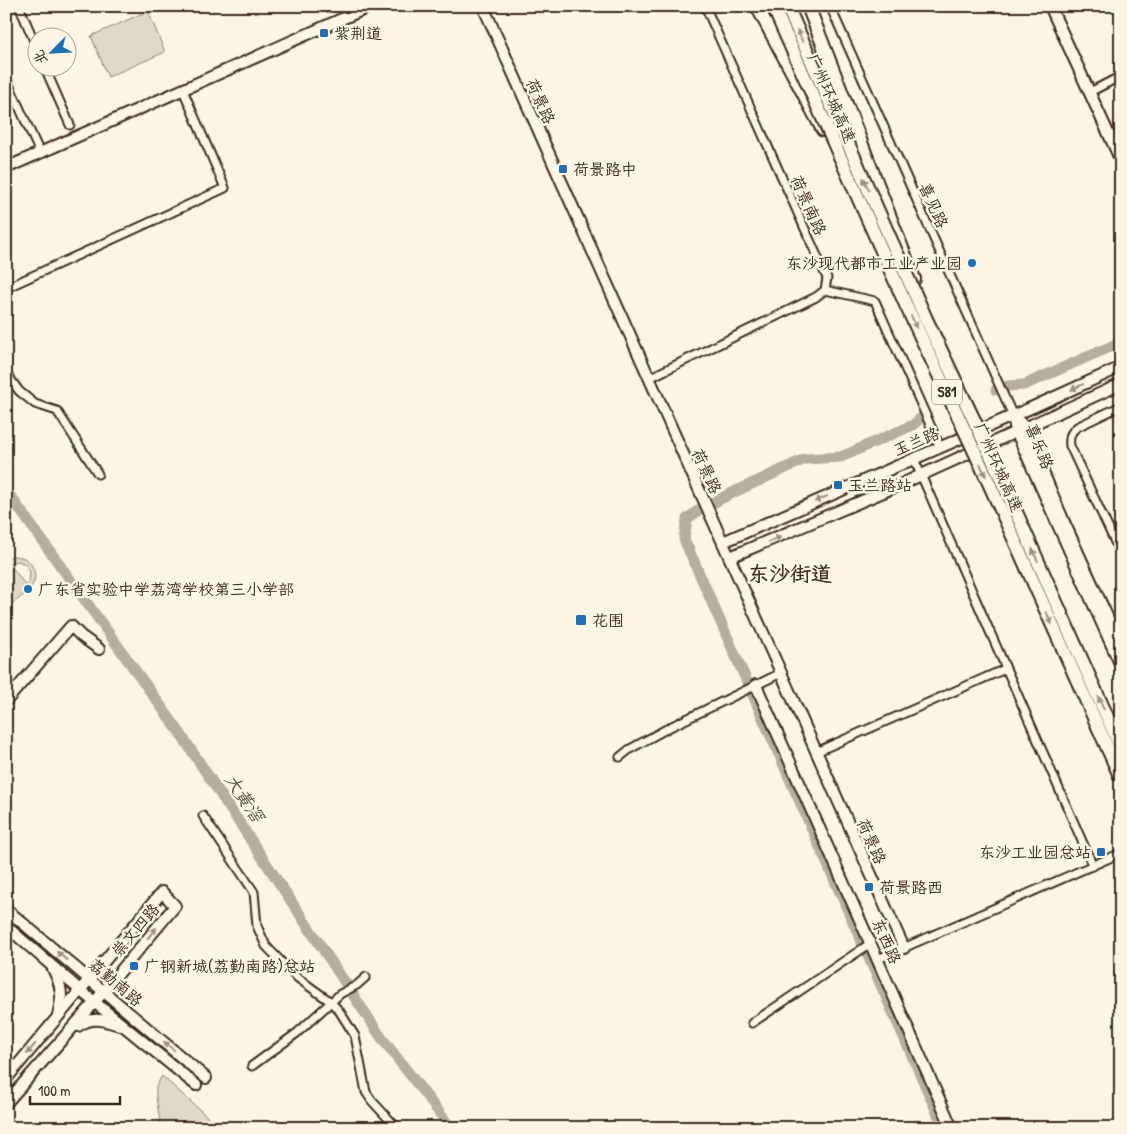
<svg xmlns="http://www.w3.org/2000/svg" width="1127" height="1134" font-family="'Patrick Hand','LXGW WenKai TC',sans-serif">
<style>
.green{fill:#e0d8c8;stroke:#8e8173;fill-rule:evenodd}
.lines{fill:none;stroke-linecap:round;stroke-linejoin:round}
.river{stroke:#b7ad9e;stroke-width:11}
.street-casing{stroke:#3b2a1e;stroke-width:11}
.secondary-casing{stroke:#3b2a1e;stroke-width:14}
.highway-casing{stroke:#3b2a1e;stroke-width:16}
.street{stroke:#fcf5e5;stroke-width:7}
.secondary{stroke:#fcf5e5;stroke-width:10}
.highway{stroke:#fcf5e5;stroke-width:12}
.highway-bridge-casing{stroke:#3b2a1e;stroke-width:16;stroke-linecap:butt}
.highway-bridge{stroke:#fcf5e5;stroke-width:12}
.oneway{fill:#9c9082}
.poi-dot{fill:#1f6fb2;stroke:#fcf5e5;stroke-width:2}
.labels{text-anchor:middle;stroke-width:5;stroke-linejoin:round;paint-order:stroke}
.shield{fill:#fcf5e5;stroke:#75675a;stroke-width:1}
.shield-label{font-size:15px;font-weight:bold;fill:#3b2a1e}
.poi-label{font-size:16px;fill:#3b2a1e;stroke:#fcf5e5;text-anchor:start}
.street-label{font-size:16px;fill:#3b2a1e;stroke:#fcf5e5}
.water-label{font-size:18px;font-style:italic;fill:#605144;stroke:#fcf5e5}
.district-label{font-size:21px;font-weight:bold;fill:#3b2a1e;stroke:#fcf5e5}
</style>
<rect width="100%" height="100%" fill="#fcf5e5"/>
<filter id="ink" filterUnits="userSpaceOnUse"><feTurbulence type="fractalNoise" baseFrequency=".02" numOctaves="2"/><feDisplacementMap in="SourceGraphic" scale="10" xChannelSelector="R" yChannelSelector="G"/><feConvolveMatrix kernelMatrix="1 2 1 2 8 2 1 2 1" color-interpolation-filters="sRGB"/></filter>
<g filter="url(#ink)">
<!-- green -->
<g class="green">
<path d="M 148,11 L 165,52 L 108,77 L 91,36 Z"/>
<path d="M 12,556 C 21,556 28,558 32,566 C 43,585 20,598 6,608 L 6,559 ZM 18,561 L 25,564 L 30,572 L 29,581 L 26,586 L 9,563 Z"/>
<path d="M 162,1076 L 220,1128 L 161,1128 L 156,1097 L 156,1086 Z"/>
</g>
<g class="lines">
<!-- river -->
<g class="river">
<path d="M 996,390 L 1008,386 L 1024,385 L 1121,342"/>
<path d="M 922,417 L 913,425 L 841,457 L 805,459 L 728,495 L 699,510 L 687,519 L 684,539 L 944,1128"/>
<path d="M 6,490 L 178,730 L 381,1037 L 451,1128"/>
</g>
<!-- street casing -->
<g class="street-casing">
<g id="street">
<path d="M 19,6 L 38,50"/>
<path d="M 830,6 L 1013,416"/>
<path d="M 45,68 L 70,125"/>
<path d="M 6,78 L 40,153"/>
<path d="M 1090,92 L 1121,76"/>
<path d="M 6,288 L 225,188 L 183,90"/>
<path d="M 825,290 L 875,301 L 940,447"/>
<path d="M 6,373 L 19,391 L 35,404 L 57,411 L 98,474"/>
<path d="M 649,378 L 816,297 L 825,290 L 827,278 L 705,6"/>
<path d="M 1121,406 L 1077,427 C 1070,432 1069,438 1070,446 L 1121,555"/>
<path d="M 914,459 L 1093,866"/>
<path d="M 816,752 L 1005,669"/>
<path d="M 620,757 L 630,749 L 670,727 L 781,673"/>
<path d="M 203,816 L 254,892 L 257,926 L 266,946 L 295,976 L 331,1002 L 340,1012 L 355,1036 L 366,1092 L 372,1101 L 397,1128"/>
<path d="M 878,959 L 1121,853"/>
<path d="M 752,1023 L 871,943"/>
<path d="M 252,1066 L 297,1033 L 340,994 L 357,985 L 366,977"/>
</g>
</g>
<!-- secondary casing -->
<g class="secondary-casing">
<g id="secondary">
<path d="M 483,6 L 904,948"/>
<path d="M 1050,6 L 1121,161"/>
<path d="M 6,168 L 371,6"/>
<path d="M 1013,416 L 1016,431 L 1121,666"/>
<path d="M 1020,422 L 1024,427 L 1064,522 L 1121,647"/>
<path d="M 723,542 L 1033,407 L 1121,367"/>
<path d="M 730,557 L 895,487 L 1121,384"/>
<path d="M 756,685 L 952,1128"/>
<path d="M 6,701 L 71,626 L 81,636 L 99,649"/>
<path d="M 6,909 L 206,1078"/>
<path d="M 6,926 L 81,991 L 196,1085"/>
<path d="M 53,969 C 62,986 63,997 58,1015"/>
<path d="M 78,1026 C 93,1016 103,1020 119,1025"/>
<path d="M 6,1079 L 162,892 L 175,906 L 88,1010 L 6,1103"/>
</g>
</g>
<!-- highway casing -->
<g class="highway-casing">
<g id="highway">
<path d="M 757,6 L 823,130"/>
<path d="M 808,6 L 914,279"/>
</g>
</g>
<!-- street -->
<use href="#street" class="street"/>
<!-- secondary -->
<use href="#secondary" class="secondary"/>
<!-- highway -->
<use href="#highway" class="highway"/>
<!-- highway-bridge casing -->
<g class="highway-bridge-casing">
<g id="highway-bridge">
<path d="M 773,6 L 906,305 L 981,465 L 1121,778"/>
<path d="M 787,6 L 926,319 L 991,456 L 1121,748"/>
</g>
</g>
<!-- highway-bridge -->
<use href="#highway-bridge" class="highway-bridge"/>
</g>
<!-- one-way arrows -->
<defs><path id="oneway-solid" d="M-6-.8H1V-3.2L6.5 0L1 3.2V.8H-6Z" transform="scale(1.25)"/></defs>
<g class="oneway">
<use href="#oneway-solid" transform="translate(800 36) rotate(-114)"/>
<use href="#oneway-solid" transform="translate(866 184) rotate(-114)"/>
<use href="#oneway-solid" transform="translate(914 322) rotate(65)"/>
<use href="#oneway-solid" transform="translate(1077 387) rotate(155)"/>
<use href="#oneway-solid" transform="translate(983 470) rotate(66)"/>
<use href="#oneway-solid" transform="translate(821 499) rotate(156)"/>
<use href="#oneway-solid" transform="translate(775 539) rotate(-22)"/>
<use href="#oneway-solid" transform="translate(1035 555) rotate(-114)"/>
<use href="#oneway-solid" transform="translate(1049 618) rotate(66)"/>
<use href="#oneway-solid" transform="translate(1101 703) rotate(-114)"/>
<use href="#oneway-solid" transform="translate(152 933) rotate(-50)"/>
<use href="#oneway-solid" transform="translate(62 956) rotate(-140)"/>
<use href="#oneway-solid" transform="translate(169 1046) rotate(-140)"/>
<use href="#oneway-solid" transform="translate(31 1049) rotate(130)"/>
</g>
</g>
<!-- markers -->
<g class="poi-dot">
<rect x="319" y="28" width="10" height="10" rx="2.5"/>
<rect x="558" y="164" width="10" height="10" rx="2.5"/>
<circle cx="972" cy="263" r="5"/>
<rect x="833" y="480" width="10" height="10" rx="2.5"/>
<circle cx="28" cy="589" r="5"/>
<rect x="575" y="614" width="12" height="12" rx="2.5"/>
<rect x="1096" y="847" width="10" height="10" rx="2.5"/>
<rect x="864" y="882" width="10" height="10" rx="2.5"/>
<rect x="129" y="961" width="10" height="10" rx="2.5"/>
</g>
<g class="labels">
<!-- shield labels -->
<rect class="shield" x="932" y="379.5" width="30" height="25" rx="4"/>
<g class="shield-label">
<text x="947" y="397">S81</text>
</g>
<!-- poi labels -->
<g class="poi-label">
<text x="334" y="39">紫荆道</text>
<text x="573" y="175">荷景路中</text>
<text x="962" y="269" text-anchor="end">东沙现代都市工业产业园</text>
<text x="848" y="491">玉兰路站</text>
<text x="38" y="595">广东省实验中学荔湾学校第三小学部</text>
<text x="592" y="626">花围</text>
<text x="1091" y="858" text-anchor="end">东沙工业园总站</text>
<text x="879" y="893">荷景路西</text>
<text x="144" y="972">广钢新城(荔勤南路)总站</text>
</g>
<!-- street labels -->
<g class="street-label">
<text transform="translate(832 98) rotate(66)" y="6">广州环城高速</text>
<text transform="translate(541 101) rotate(66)" y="6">荷景路</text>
<text transform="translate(809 205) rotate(66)" y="6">荷景南路</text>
<text transform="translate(934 205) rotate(66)" y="6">喜见路</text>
<text transform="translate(916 441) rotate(-23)" y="6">玉兰路</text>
<text transform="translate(1040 446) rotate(68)" y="6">喜乐路</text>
<text transform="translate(999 467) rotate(66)" y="6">广州环城高速</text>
<text transform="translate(707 471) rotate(65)" y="6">荷景路</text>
<text transform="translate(872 841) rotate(66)" y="6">荷景路</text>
<text transform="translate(135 930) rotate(-50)" y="6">崇文四路</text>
<text transform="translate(887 941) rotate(66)" y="6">东西路</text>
<text transform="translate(116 982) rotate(40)" y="6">荔勤南路</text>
</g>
<!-- water labels -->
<g class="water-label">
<text transform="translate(244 798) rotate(56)" y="6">大黄滘</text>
</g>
<!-- district labels -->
<g class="district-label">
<text x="790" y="581">东沙街道</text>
</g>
</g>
<!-- margin -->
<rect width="1127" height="1134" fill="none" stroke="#fcf5e5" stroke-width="25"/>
<rect x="12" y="12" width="1102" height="1109" fill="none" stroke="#3b2a1e" stroke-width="2" filter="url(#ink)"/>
<!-- north arrow -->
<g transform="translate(52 52) rotate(246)"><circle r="24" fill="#fcf5e5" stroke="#afa495"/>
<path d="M0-4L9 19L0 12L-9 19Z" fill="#1f6fb2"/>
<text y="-8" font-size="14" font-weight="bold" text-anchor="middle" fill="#3b2a1e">北</text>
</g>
<!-- scale -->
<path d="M30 1096v8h90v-8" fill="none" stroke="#3b2a1e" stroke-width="2.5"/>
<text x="38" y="1096" font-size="15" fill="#3b2a1e" stroke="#fcf5e5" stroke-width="4" paint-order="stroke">100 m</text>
</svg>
